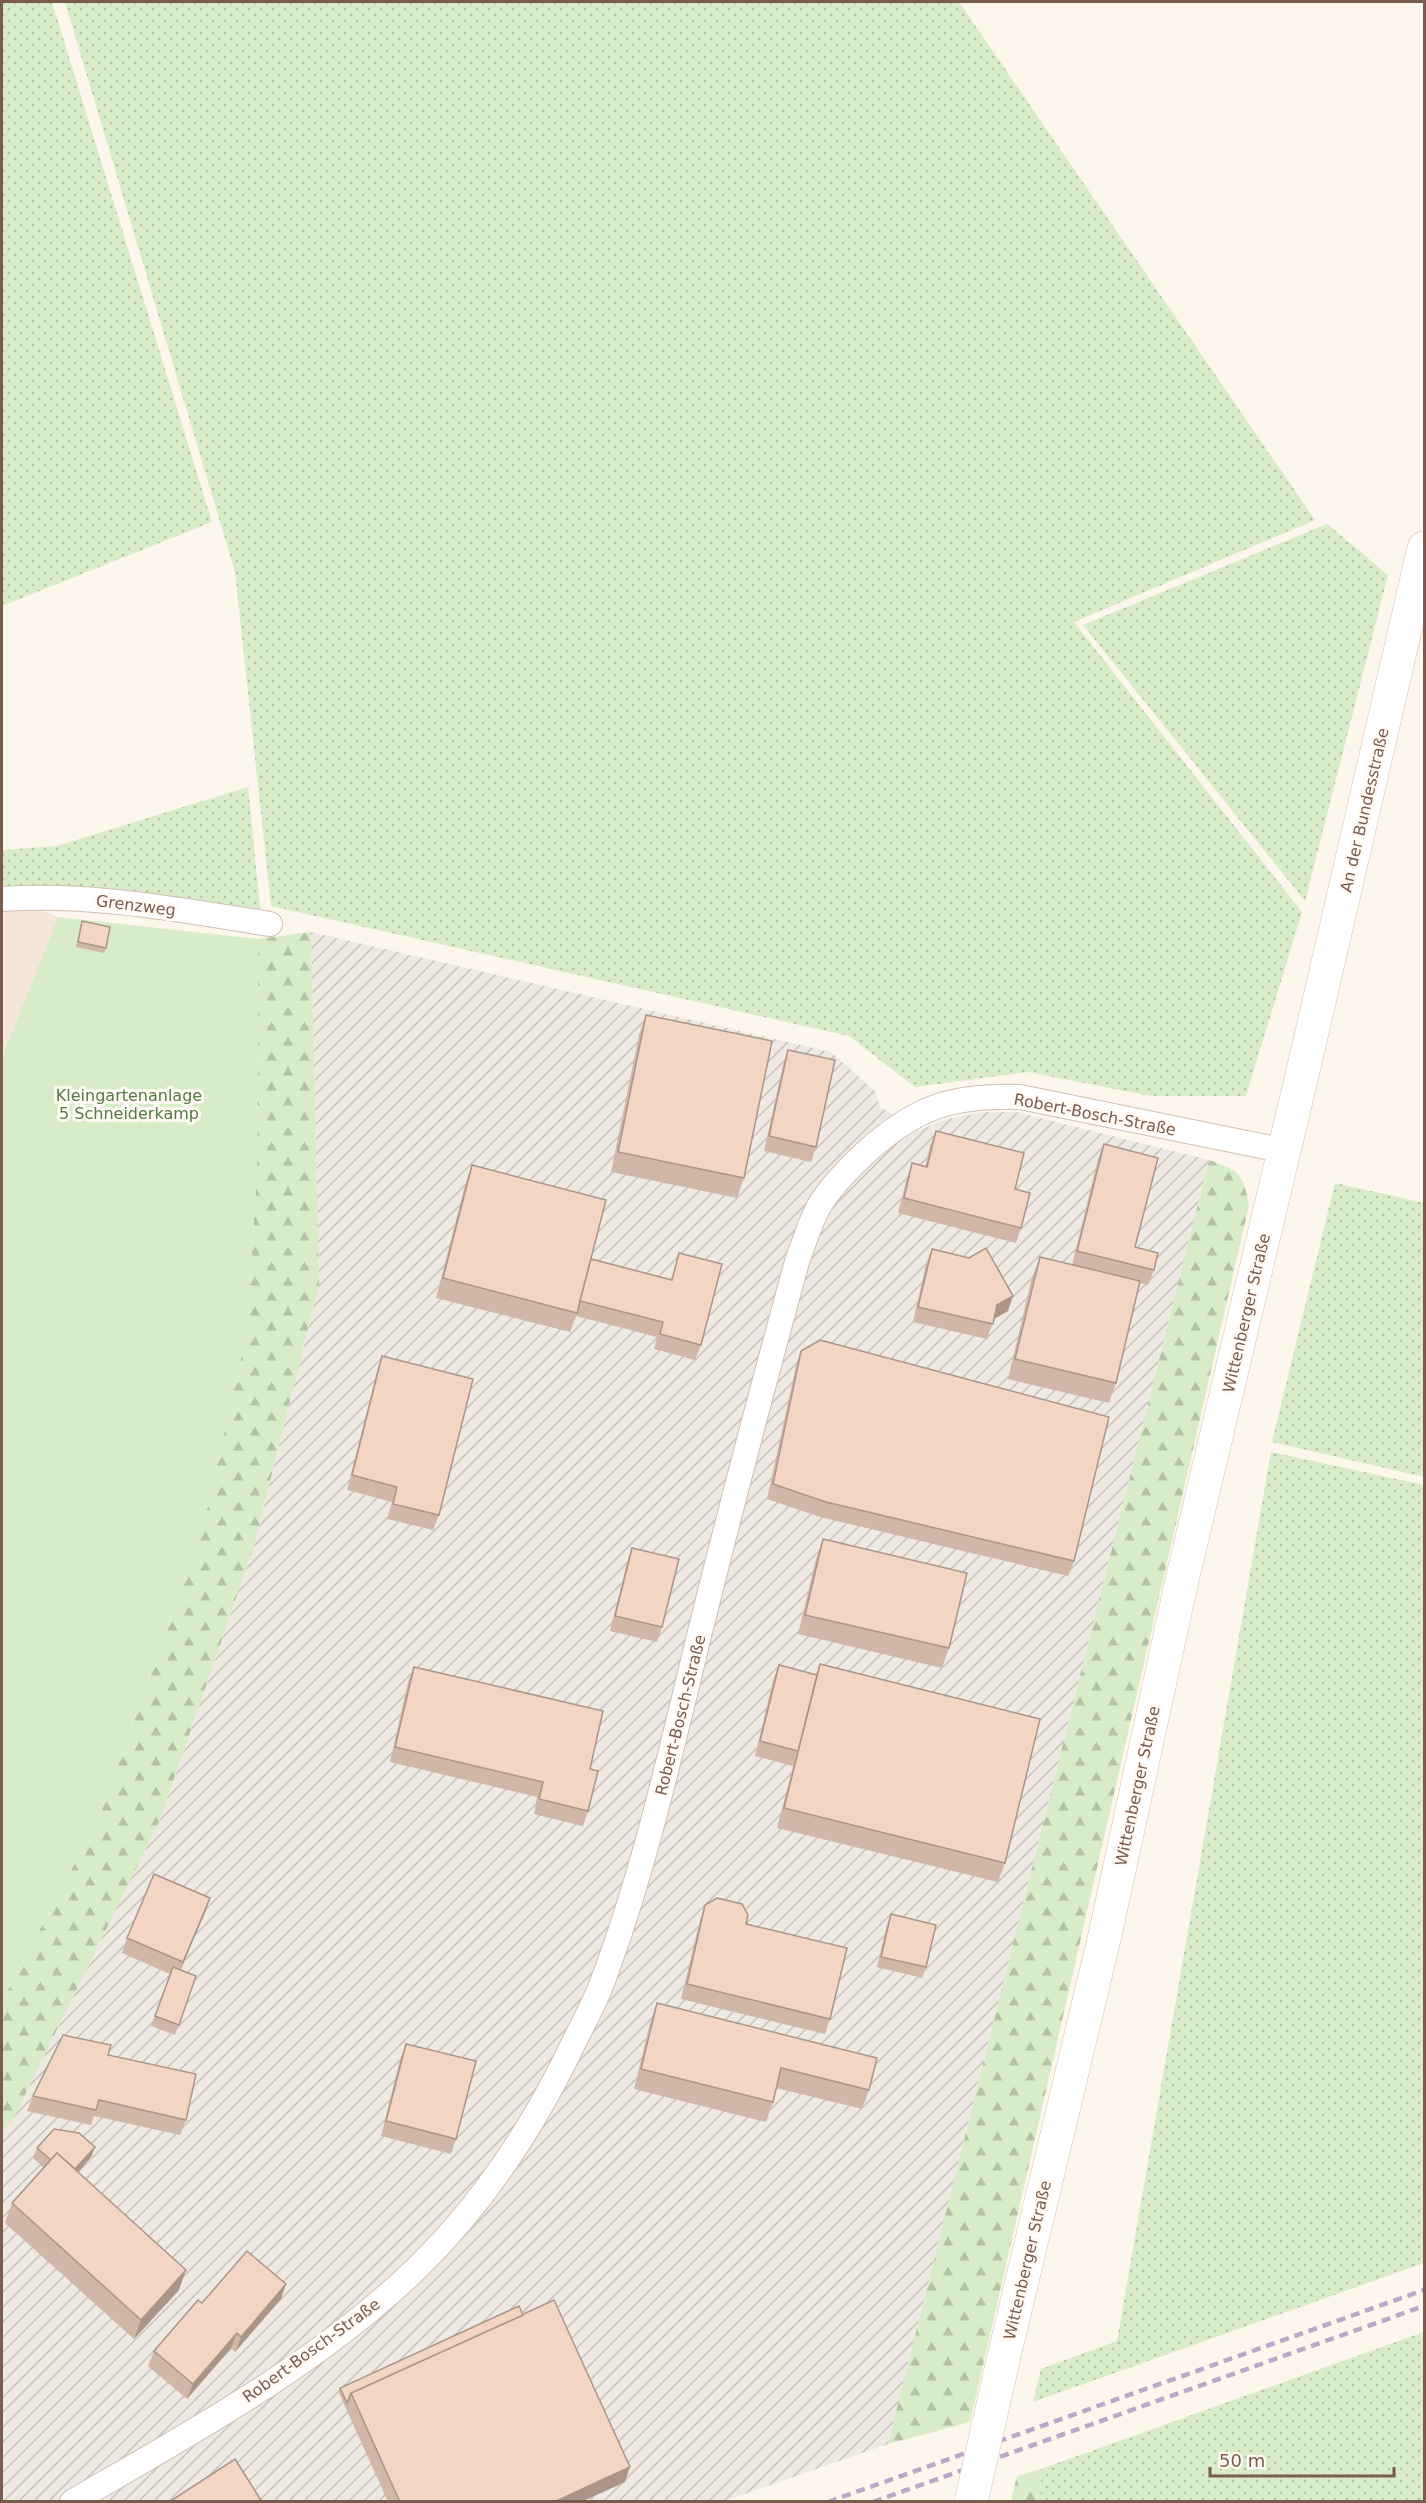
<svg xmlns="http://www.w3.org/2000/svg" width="1426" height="2503" font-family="'DejaVu Sans',sans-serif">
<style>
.residential{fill:#f5e8da}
.industrial{fill:url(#industrial-furrows)}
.grass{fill:url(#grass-dots)}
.forest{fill:url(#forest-firs)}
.green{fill:#d8ecc9}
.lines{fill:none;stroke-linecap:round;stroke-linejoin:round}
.street-casing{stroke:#d1beb0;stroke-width:26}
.secondary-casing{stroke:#d6c0b0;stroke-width:34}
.street{stroke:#fff;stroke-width:24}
.secondary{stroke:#fff;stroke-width:33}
.rail{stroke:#b9a8c9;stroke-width:4.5;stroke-dasharray:9 6;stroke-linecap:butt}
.secondary-bridge-casing{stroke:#d6c0b0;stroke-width:34;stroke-linecap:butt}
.secondary-bridge{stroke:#fff;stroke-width:33}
.wall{fill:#d1b7a8}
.shaded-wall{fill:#aa9588}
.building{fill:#f3d5c3;stroke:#aa9588;stroke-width:1.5}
.labels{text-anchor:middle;stroke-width:6;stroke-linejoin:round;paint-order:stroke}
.street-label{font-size:16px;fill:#7a5c4d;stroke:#fffaf3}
.park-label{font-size:16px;fill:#537a41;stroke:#fffaf3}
</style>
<defs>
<pattern id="industrial-furrows" width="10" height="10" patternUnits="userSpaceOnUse" patternTransform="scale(1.5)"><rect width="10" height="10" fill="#efe9e4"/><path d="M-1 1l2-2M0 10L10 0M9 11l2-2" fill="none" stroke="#c7c0bb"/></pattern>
<pattern id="grass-dots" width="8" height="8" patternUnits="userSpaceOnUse" patternTransform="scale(1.5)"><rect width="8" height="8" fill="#d8ecc9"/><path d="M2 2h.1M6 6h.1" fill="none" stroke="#b4c2a5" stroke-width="1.8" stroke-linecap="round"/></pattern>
<pattern id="forest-firs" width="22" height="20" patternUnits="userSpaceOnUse" patternTransform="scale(1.5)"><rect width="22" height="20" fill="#d8ecc9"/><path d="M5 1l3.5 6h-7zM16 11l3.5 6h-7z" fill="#b4c2a5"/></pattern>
</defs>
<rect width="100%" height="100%" fill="#fdf6ec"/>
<!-- residential -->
<path class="residential" d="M 2,893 L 58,917 L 2,1057 Z"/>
<!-- industrial -->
<path class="industrial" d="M 311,932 L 831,1052 L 875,1091 L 880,1107 L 919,1130 L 947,1119 L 984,1112 L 1016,1112 L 1209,1160 L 888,2444 L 725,2501 L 2,2502 L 2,2134 L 16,2113 L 160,1820 L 254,1546 L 319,1285 Z"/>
<!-- grass -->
<g class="grass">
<path d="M 2,2 L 52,2 L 212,522 L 2,606 Z"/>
<path d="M 65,2 L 959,2 L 1315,520 L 1074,622 L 1302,912 L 1246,1096 L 1151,1096 L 1028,1072 L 915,1087 L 849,1036 L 271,906 L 235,572 Z"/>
<path d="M 1327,524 L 1388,575 L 1305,901 L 1083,625 Z"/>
<path d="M 248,787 L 261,916 L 2,891 L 2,850 L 57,846 Z"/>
<path d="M 1335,1183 L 1424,1203 L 1424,1477 L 1272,1442 Z"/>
<path d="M 1271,1452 L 1424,1485 L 1424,2263 L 1033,2402 L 1041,2369 L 1117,2341 Z"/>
<path d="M 1424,2332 L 1424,2501 L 1040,2502 L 1041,2469 Z"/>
</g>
<!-- forest -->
<g class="forest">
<path d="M 311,932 L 319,1285 L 254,1546 L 160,1820 L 16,2113 L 2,2134 L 2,2001 L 99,1817 L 204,1523 L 247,1330 L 257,1172 L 258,939 Z"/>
<path d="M 1209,1160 C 1241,1172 1242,1171 1249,1205 L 970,2422 L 888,2444 Z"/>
<path d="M 1041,2469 L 1040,2501 L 1011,2501 L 1017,2476 Z"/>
</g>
<!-- green -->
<path class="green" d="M 58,917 L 258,939 L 257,1172 L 247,1330 L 204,1523 L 99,1817 L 2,2001 L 2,1057 Z"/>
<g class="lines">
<!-- street casing -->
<g class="street-casing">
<g id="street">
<path d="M 2,899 C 92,893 180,910 270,924"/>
<path d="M 72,2502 C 192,2432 317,2365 417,2268 C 485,2202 536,2123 576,2038 C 585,2020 595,2002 602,1983 C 645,1869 671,1750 700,1632 C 731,1507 764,1382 798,1258 C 805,1241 810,1222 819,1206 C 831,1186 848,1169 864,1154 C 915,1107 951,1095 1020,1097 L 1285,1151"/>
</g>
</g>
<!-- secondary casing -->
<g class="secondary-casing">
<path id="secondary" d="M 1005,2352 L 1105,1935 L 1182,1580 L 1303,1071 L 1424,548"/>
</g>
<!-- street -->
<use href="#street" class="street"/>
<!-- secondary -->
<use href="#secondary" class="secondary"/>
<!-- rail -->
<g class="rail">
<path d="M 828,2502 L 1424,2290"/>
<path d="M 873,2502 L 1424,2306"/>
</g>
<!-- secondary-bridge casing -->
<g class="secondary-bridge-casing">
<path id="secondary-bridge" d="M 971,2502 L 1005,2352"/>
</g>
<!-- secondary-bridge -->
<use href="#secondary-bridge" class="secondary-bridge"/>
</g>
<!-- wall -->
<g class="wall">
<path d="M 82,921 L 106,948 L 104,953 L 76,947 Z"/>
<path d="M 646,1015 L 744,1178 L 737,1198 L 611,1172 L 639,1035 Z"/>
<path d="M 788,1050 L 816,1147 L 811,1162 L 764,1151 L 783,1065 Z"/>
<path d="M 936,1131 L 1015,1189 L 1021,1228 L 1016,1243 L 898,1213 L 907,1178 L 912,1163 L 925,1167 L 930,1146 Z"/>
<path d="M 1104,1144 L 1135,1247 L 1154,1270 L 1148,1285 L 1140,1283 L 1116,1383 L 1109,1403 L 1008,1379 L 1032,1277 L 1040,1257 L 1072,1265 L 1098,1159 Z"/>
<path d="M 472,1165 L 591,1259 L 671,1280 L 679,1253 L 701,1345 L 695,1360 L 654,1349 L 657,1337 L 576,1316 L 570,1332 L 436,1298 L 465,1185 Z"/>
<path d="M 932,1249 L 1008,1311 L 994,1319 L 987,1339 L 913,1322 L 926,1264 Z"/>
<path d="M 801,1351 L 1074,1561 L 1068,1576 L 820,1517 L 767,1499 L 796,1366 Z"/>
<path d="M 382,1356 L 439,1515 L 433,1530 L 387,1519 L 392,1502 L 347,1490 L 377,1371 Z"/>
<path d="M 823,1539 L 949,1648 L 942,1668 L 798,1634 L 816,1559 Z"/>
<path d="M 632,1548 L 662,1627 L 657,1642 L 610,1631 L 627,1563 Z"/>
<path d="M 820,1664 L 1005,1863 L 998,1882 L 777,1828 L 793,1766 L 755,1756 L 773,1680 L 779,1665 L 816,1675 Z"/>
<path d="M 414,1667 L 588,1811 L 583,1826 L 534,1814 L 537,1797 L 390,1762 L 408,1682 Z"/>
<path d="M 210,1898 L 181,1970 L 196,1976 L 175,2035 L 151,2026 L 170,1974 L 122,1953 L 127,1938 Z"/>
<path d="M 705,1905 L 830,2019 L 825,2034 L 681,1999 L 700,1920 Z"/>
<path d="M 891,1914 L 926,1967 L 922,1978 L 877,1967 L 887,1924 Z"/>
<path d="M 657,2003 L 869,2090 L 862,2109 L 776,2088 L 773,2102 L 766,2122 L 634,2089 L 650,2023 Z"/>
<path d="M 406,2044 L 456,2139 L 451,2154 L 381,2136 L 400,2059 Z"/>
<path d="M 108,2055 L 186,2120 L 180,2135 L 94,2116 L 91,2125 L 27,2111 L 33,2096 Z"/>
<path d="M 95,2147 L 91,2157 L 78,2172 L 179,2290 L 134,2339 L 5,2223 L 12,2203 L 44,2168 L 33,2158 L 37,2148 Z"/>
<path d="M 281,2299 L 235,2352 L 231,2348 L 187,2399 L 148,2366 L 154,2351 L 202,2303 Z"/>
<path d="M 523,2315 L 625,2482 L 581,2502 L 388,2502 L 339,2393 L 340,2388 Z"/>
</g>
<!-- shaded-wall -->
<g class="shaded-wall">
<path d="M 1013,1296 L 1008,1311 L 992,1320 L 997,1305 Z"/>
<path d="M 210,1898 L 205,1913 L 177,1977 L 183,1962 Z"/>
<path d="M 95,2147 L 91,2157 L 65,2187 L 68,2176 Z"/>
<path d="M 186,2270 L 179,2290 L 134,2339 L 141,2320 Z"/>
<path d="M 286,2284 L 281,2299 L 235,2352 L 241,2337 Z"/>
<path d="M 237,2333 L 231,2348 L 187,2399 L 193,2384 Z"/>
<path d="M 630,2467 L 625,2482 L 581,2502 L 554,2502 Z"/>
</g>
<!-- building -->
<g class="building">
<path d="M 82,921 L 110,927 L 106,948 L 78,942 Z"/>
<path d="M 646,1015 L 772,1041 L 744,1178 L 618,1152 Z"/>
<path d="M 788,1050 L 835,1060 L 816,1147 L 769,1136 Z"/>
<path d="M 936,1131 L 1024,1153 L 1015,1189 L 1030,1193 L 1021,1228 L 904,1198 L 912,1163 L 927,1167 Z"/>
<path d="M 1104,1144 L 1158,1158 L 1135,1247 L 1158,1253 L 1154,1270 L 1077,1251 Z"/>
<path d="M 472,1165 L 606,1200 L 577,1313 L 443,1278 Z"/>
<path d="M 986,1248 L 1013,1296 L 997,1305 L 993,1324 L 918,1307 L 932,1249 L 969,1258 Z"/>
<path d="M 679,1253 L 722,1264 L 701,1345 L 660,1334 L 663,1322 L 580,1301 L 591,1259 L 672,1280 Z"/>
<path d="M 1040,1257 L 1140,1281 L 1116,1383 L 1015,1359 Z"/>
<path d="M 820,1340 L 1109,1417 L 1074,1561 L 826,1502 L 773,1484 L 801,1351 Z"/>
<path d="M 382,1356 L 473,1379 L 439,1515 L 393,1504 L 397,1487 L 352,1475 Z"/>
<path d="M 823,1539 L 967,1573 L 949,1648 L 805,1615 Z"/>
<path d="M 632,1548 L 679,1559 L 662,1627 L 615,1616 Z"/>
<path d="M 820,1664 L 1040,1719 L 1005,1863 L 784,1808 Z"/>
<path d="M 779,1665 L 817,1675 L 798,1751 L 760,1741 Z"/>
<path d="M 414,1667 L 603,1711 L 590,1769 L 598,1771 L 588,1811 L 539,1799 L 543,1782 L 395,1747 Z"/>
<path d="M 154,1874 L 210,1898 L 183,1962 L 127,1938 Z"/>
<path d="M 717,1898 L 742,1904 L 748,1915 L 746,1924 L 847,1948 L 830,2019 L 687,1984 L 705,1905 Z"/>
<path d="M 891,1914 L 936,1925 L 926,1967 L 881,1957 Z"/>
<path d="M 173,1967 L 196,1976 L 179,2025 L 155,2016 Z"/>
<path d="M 657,2003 L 877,2058 L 869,2090 L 781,2068 L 773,2102 L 641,2069 Z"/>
<path d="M 63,2035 L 111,2045 L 108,2055 L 196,2074 L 186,2120 L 99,2100 L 96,2110 L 33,2096 Z"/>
<path d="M 406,2044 L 476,2061 L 456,2139 L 386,2121 Z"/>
<path d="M 54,2129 L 79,2133 L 95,2147 L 75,2169 L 57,2153 L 51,2160 L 37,2148 Z"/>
<path d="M 57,2153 L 186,2270 L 141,2320 L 12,2203 Z"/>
<path d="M 247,2251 L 286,2284 L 241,2337 L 237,2333 L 193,2384 L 154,2351 L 198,2300 L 202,2303 Z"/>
<path d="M 554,2300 L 630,2467 L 554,2502 L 400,2502 L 351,2393 Z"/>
<path d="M 519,2306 L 523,2315 L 351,2393 L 347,2403 L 340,2388 Z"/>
<path d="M 235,2459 L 262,2502 L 169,2502 Z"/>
</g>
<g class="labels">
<!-- street labels -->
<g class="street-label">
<text transform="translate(1364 810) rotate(-77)" y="6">An der Bundesstraße</text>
<text transform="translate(136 905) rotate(7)" y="6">Grenzweg</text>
<text transform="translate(1095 1114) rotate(11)" y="6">Robert-Bosch-Straße</text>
<text transform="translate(1246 1313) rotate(-77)" y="6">Wittenberger Straße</text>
<text transform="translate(680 1715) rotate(-76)" y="6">Robert-Bosch-Straße</text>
<text transform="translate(1137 1786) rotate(-78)" y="6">Wittenberger Straße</text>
<text transform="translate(1027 2260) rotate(-77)" y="6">Wittenberger Straße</text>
<text transform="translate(311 2350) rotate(-36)" y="6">Robert-Bosch-Straße</text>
</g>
<!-- park labels -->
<g class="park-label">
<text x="129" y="1101">Kleingartenanlage<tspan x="129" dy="18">5 Schneiderkamp</tspan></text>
</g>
</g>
<!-- border -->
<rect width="1426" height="2503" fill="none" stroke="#7a5c4d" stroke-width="6"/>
<!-- scale -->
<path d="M1210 2467v9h184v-9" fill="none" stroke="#7a5c4d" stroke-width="3"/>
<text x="1219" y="2467" font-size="18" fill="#7a5c4d" stroke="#fffaf3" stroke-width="4.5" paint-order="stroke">50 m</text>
</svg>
